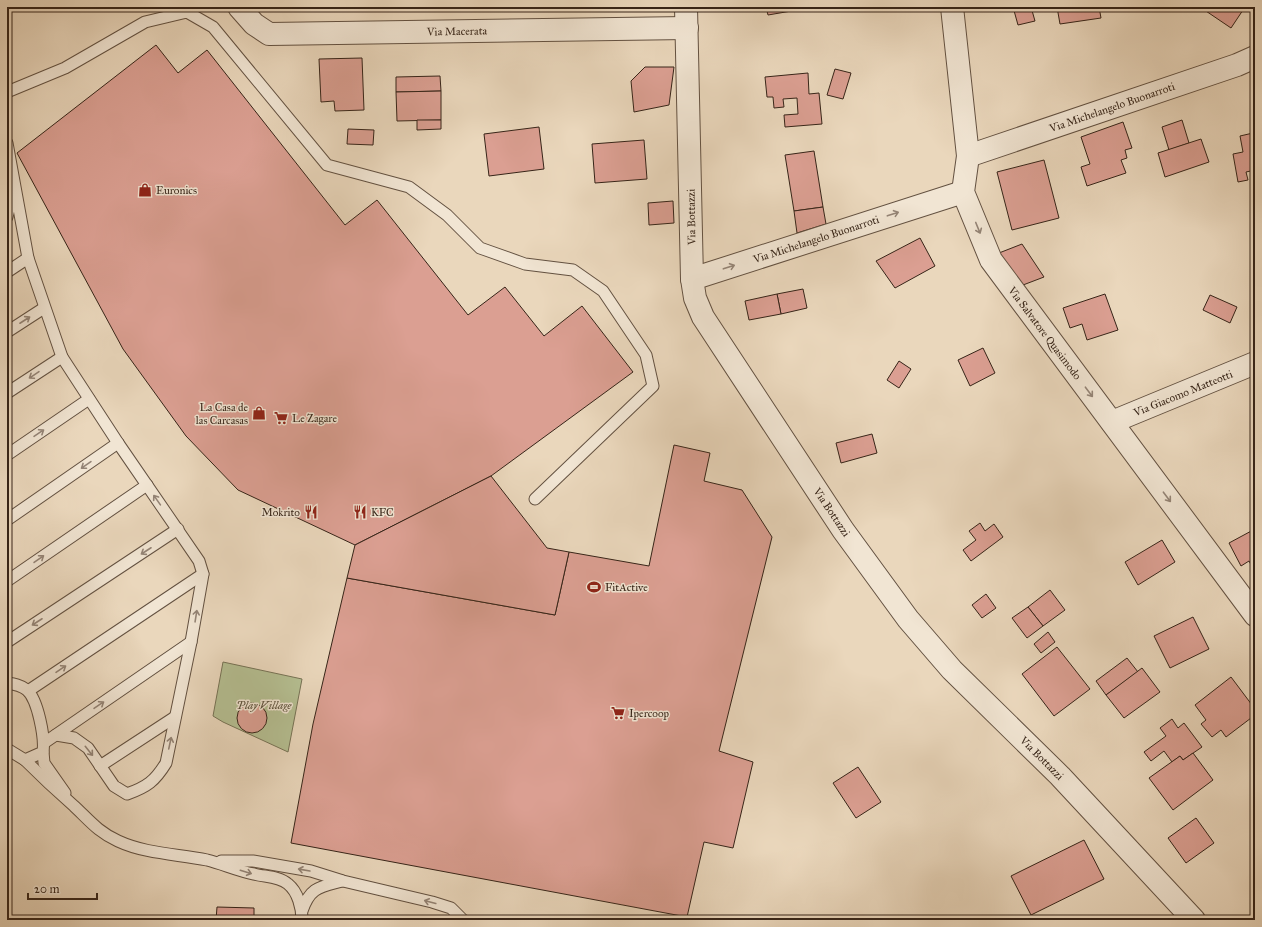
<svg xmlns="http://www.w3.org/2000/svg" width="1262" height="927" font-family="'IM FELL Great Primer',serif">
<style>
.green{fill:#b5bf92;stroke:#767255}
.building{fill:#db9f92;stroke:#362418}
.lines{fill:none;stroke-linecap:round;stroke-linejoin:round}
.lane-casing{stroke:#635141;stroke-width:13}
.street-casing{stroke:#635141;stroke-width:24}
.lane{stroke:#f1e5d3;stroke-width:11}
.street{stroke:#f1e5d3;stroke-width:22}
.oneway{stroke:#948476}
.labels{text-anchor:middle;stroke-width:3;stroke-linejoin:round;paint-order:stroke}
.street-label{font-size:11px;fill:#362418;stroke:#f1e5d3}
.poi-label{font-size:11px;fill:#362418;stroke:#f1e5d3;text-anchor:start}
.park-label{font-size:11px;font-style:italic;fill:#564b36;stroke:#f1e5d3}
</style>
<rect width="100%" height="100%" fill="#ead7bc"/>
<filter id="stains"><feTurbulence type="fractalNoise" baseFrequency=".005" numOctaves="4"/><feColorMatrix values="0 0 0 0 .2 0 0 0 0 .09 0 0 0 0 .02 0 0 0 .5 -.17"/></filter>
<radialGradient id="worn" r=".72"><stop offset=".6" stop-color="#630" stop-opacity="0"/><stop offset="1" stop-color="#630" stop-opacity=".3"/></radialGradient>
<!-- green -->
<path class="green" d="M 223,662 L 302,679 L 288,752 L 223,722 L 213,716 Z"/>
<!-- building -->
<g class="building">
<path d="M 766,7 L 803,7 L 803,9 L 768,15 Z"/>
<path d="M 810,7 L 836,7 L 811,10 Z"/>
<path d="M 1013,7 L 1031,7 L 1035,21 L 1018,25 Z"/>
<path d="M 1057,7 L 1099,7 L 1101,18 L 1060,24 Z"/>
<path d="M 1200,7 L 1245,7 L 1231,28 Z"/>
<path d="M 156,45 L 178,73 L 207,50 L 345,225 L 377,200 L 468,315 L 505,287 L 544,336 L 582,306 L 633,372 L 491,476 L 355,545 L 238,490 L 186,436 L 123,349 L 17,153 Z"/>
<path d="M 362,58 L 364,110 L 335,111 L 334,101 L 321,102 L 319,59 Z"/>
<path d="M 645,67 L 674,67 L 669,105 L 634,112 L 631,81 Z"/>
<path d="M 835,69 L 851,73 L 843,99 L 827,95 Z"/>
<path d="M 808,73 L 809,94 L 819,93 L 822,124 L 785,127 L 784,115 L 798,114 L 797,98 L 783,99 L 784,107 L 774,108 L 773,97 L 767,97 L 765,77 Z"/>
<path d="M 440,76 L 441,91 L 396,92 L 396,77 Z"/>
<path d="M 441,91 L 441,120 L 397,121 L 396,92 Z"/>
<path d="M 417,120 L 441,120 L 441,129 L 417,130 Z"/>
<path d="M 1182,120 L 1189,143 L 1169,150 L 1162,127 Z"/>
<path d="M 1123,122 L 1132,148 L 1125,150 L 1127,158 L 1121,160 L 1126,173 L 1087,186 L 1081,167 L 1090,164 L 1081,137 Z"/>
<path d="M 539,127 L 544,169 L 489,176 L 484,134 Z"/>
<path d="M 348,129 L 374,130 L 373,145 L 347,144 Z"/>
<path d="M 1253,133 L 1255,170 L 1246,172 L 1248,180 L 1238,182 L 1233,154 L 1243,152 L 1240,136 Z"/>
<path d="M 1201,139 L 1209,162 L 1165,177 L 1158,153 Z"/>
<path d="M 644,140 L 647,179 L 595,183 L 592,144 Z"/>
<path d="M 814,151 L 823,207 L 794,211 L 785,155 Z"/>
<path d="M 1044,160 L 1059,218 L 1012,230 L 997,172 Z"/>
<path d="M 673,201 L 674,223 L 649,225 L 648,203 Z"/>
<path d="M 823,207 L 826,224 L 797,233 L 794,211 Z"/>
<path d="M 920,238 L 935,266 L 895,288 L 876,261 Z"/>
<path d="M 1022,244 L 1044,277 L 1023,285 L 999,253 Z"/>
<path d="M 803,289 L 807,308 L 781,314 L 777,294 Z"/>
<path d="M 777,294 L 781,314 L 749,320 L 745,301 Z"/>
<path d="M 1105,294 L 1118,330 L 1087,340 L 1082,324 L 1070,328 L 1063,308 Z"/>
<path d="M 1210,295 L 1237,307 L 1230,323 L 1203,310 Z"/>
<path d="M 983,348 L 995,373 L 970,386 L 958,360 Z"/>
<path d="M 899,361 L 911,369 L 899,388 L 887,380 Z"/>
<path d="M 872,434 L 877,453 L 841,463 L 836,443 Z"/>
<path d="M 674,445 L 710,453 L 704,481 L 742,490 L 772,537 L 719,751 L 753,762 L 733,848 L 704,842 L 687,917 L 291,843 L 313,724 L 347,578 L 555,615 L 569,552 L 649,566 Z"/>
<path d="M 491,476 L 547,548 L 569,552 L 555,615 L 347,578 L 355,545 Z"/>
<path d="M 980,523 L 985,531 L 994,524 L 1003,537 L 971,561 L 963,550 L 976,540 L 969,531 Z"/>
<path d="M 1255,529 L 1255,572 L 1249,561 L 1241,566 L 1229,543 Z"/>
<path d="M 1162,540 L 1175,562 L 1138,585 L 1125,562 Z"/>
<path d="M 1050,590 L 1065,610 L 1043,626 L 1028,607 Z"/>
<path d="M 986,594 L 996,608 L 982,618 L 972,605 Z"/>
<path d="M 1028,607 L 1043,626 L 1027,638 L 1012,618 Z"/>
<path d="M 1193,617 L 1209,649 L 1170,668 L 1154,636 Z"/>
<path d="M 1048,632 L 1055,642 L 1041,653 L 1034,644 Z"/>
<path d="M 1057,647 L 1090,689 L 1054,716 L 1022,674 Z"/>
<path d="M 1127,658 L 1138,672 L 1106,695 L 1096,681 Z"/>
<path d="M 1142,668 L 1160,692 L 1124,718 L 1106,695 Z"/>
<path d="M 1231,677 L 1255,709 L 1255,715 L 1226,737 L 1221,730 L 1212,737 L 1201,724 L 1206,720 L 1195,705 Z"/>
<circle cx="252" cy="718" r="15"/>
<path d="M 1172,719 L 1178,728 L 1184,723 L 1202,747 L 1183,760 L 1180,756 L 1172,762 L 1164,751 L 1151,761 L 1144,752 L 1166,736 L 1160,728 Z"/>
<path d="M 1193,753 L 1213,780 L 1173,810 L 1149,778 L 1180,756 L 1183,760 Z"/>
<path d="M 858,767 L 881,802 L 856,818 L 833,783 Z"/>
<path d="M 1196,818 L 1214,843 L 1186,863 L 1168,838 Z"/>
<path d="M 1084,840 L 1104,879 L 1031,915 L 1011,876 Z"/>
<path d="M 217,907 L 254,908 L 254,920 L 216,920 Z"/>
</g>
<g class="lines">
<!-- lane casing -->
<g class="lane-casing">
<g id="lane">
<path d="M 7,92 L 65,68 L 145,22 L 187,12 L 213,27 L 327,165 L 409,187 L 447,215 L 480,248 L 525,264 L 573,270 L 603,291 L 646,355 L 653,386 L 535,499"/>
<path d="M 7,143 L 28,258 L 62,357 L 118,443 L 199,561 L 203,574 L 191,642 L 166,763 C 155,781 147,787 127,794 L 114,786 L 88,748 L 74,738 L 56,735"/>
<path d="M 7,186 L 10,205 L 7,217"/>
<path d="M 7,272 L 28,258"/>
<path d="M 7,332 L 44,308"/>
<path d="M 7,393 L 62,357"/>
<path d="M 7,455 L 89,399"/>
<path d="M 7,520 L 118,443"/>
<path d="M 7,581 L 147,485"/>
<path d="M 7,642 L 178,529"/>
<path d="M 7,683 C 14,684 21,685 27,690 C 38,700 45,738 43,752 L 25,760 L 7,749"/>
<path d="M 28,691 L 203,574"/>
<path d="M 44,743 L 191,642"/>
<path d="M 43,752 L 44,763 L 65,793"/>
<path d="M 25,760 C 41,776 57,791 74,806 C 89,820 98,832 118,841 C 146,854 178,854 207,860 C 223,864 238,871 254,874 C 265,877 279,876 288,884 C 298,892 302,908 302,920"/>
<path d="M 100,766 L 175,717"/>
<path d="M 221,861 L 253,861 L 311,871 L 343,881 L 432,902 L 451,908 L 463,920"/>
<path d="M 302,911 C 310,887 320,887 342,881"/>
</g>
</g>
<!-- street casing -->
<g class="street-casing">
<g id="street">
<path d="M 239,7 L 254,24 L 269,34 L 687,28"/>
<path d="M 686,7 L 692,279 L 695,298 L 703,317 L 843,530 L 908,619 L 952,670 L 1060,776 L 1194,920"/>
<path d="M 952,7 L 968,156 L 963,192 L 991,260 L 1255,615"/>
<path d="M 968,156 L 1237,65 L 1255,57"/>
<path d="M 692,279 L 963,192"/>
<path d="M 1112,422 L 1255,363"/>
</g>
</g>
<!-- lane -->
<use href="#lane" class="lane"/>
<!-- street -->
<use href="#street" class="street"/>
</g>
<!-- one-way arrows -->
<defs><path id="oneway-shaft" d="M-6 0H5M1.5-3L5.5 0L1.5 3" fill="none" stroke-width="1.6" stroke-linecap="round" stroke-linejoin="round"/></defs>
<g class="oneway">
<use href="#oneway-shaft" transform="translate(893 214) rotate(-18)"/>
<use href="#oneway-shaft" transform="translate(978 228) rotate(68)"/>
<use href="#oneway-shaft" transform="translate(729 267) rotate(-18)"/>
<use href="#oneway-shaft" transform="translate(25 320) rotate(-33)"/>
<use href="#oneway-shaft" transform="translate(34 375) rotate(146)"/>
<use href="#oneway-shaft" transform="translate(1089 392) rotate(53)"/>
<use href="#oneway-shaft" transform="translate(39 433) rotate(-34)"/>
<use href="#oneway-shaft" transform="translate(86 465) rotate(145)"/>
<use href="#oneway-shaft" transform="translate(1167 497) rotate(53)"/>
<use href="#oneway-shaft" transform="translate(157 500) rotate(-125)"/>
<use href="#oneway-shaft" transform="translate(146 551) rotate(147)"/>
<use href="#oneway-shaft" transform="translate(39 559) rotate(-35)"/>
<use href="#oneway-shaft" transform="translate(196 616) rotate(-81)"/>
<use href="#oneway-shaft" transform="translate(37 622) rotate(147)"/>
<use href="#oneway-shaft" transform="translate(61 669) rotate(-34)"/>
<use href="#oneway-shaft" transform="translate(99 705) rotate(-34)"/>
<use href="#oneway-shaft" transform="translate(170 743) rotate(-78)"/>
<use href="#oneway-shaft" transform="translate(89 751) rotate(51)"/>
<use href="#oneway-shaft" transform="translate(304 870) rotate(-170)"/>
<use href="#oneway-shaft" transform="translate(246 872) rotate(17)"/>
<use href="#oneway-shaft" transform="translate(430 902) rotate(-165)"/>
</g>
<!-- icons -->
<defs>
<g id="shop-bare" transform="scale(1.08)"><path d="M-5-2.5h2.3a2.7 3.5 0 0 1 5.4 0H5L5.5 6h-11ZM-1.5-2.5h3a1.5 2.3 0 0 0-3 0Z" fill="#8f2418" stroke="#f1e5d3" stroke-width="2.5" paint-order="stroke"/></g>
<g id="supermarket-bare" transform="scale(1.08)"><path d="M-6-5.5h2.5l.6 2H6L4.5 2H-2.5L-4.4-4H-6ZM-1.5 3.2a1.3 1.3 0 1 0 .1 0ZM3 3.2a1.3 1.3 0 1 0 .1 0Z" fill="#8f2418" stroke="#f1e5d3" stroke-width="2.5" paint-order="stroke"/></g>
<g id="restaurant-bare" transform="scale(1.08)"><path d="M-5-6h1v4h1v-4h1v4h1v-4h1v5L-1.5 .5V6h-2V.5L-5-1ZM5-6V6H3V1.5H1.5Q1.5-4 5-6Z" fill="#8f2418" stroke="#f1e5d3" stroke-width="2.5" paint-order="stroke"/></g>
<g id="stadium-bare" transform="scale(1.08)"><path d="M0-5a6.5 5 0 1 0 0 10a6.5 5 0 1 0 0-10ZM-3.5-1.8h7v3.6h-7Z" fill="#8f2418" stroke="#f1e5d3" stroke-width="2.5" paint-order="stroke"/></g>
</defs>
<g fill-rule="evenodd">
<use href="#shop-bare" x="145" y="190"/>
<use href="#shop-bare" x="259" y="413"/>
<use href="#supermarket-bare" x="281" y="418"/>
<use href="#restaurant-bare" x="311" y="512"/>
<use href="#restaurant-bare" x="360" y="512"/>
<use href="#stadium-bare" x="594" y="587"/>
<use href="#supermarket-bare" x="618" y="713"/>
</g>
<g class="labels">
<!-- street labels -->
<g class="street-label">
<text transform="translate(457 31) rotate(-1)" y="4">Via Macerata</text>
<text transform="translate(1112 107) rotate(-19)" y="4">Via Michelangelo Buonarroti</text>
<text transform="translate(691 217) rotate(-91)" y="4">Via Bottazzi</text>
<text transform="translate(816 239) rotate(-18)" y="4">Via Michelangelo Buonarroti</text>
<text transform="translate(1045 333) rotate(53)" y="4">Via Salvatore Quasimodo</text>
<text transform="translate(1183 393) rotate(-22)" y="4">Via Giacomo Matteotti</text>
<text transform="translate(832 512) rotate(56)" y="4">Via Bottazzi</text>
<text transform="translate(1042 758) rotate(45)" y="4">Via Bottazzi</text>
</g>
<!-- poi labels -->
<g class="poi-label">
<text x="156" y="194">Euronics</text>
<text x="248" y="411" text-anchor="end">La Casa de<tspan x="248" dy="13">las Carcasas</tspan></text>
<text x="292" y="422">Le Zagare</text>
<text x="300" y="516" text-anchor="end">Mokrito</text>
<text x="371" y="516">KFC</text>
<text x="605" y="591">FitActive</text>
<text x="629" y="717">Ipercoop</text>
</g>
<!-- park labels -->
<g class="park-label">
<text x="264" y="709">Play Village</text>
</g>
</g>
<!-- margin -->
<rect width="1262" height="927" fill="none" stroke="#ead7bc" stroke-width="24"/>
<rect x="8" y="8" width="1246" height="911" fill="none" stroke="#362418" stroke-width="2"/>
<rect x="12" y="12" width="1238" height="903" fill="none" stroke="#362418"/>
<!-- scale -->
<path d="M28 893v6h69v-6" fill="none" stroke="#362418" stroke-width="2"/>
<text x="34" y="893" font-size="12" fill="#362418" stroke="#f1e5d3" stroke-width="3" paint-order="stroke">20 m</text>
<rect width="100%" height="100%" filter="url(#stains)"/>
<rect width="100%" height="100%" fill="url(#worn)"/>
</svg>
